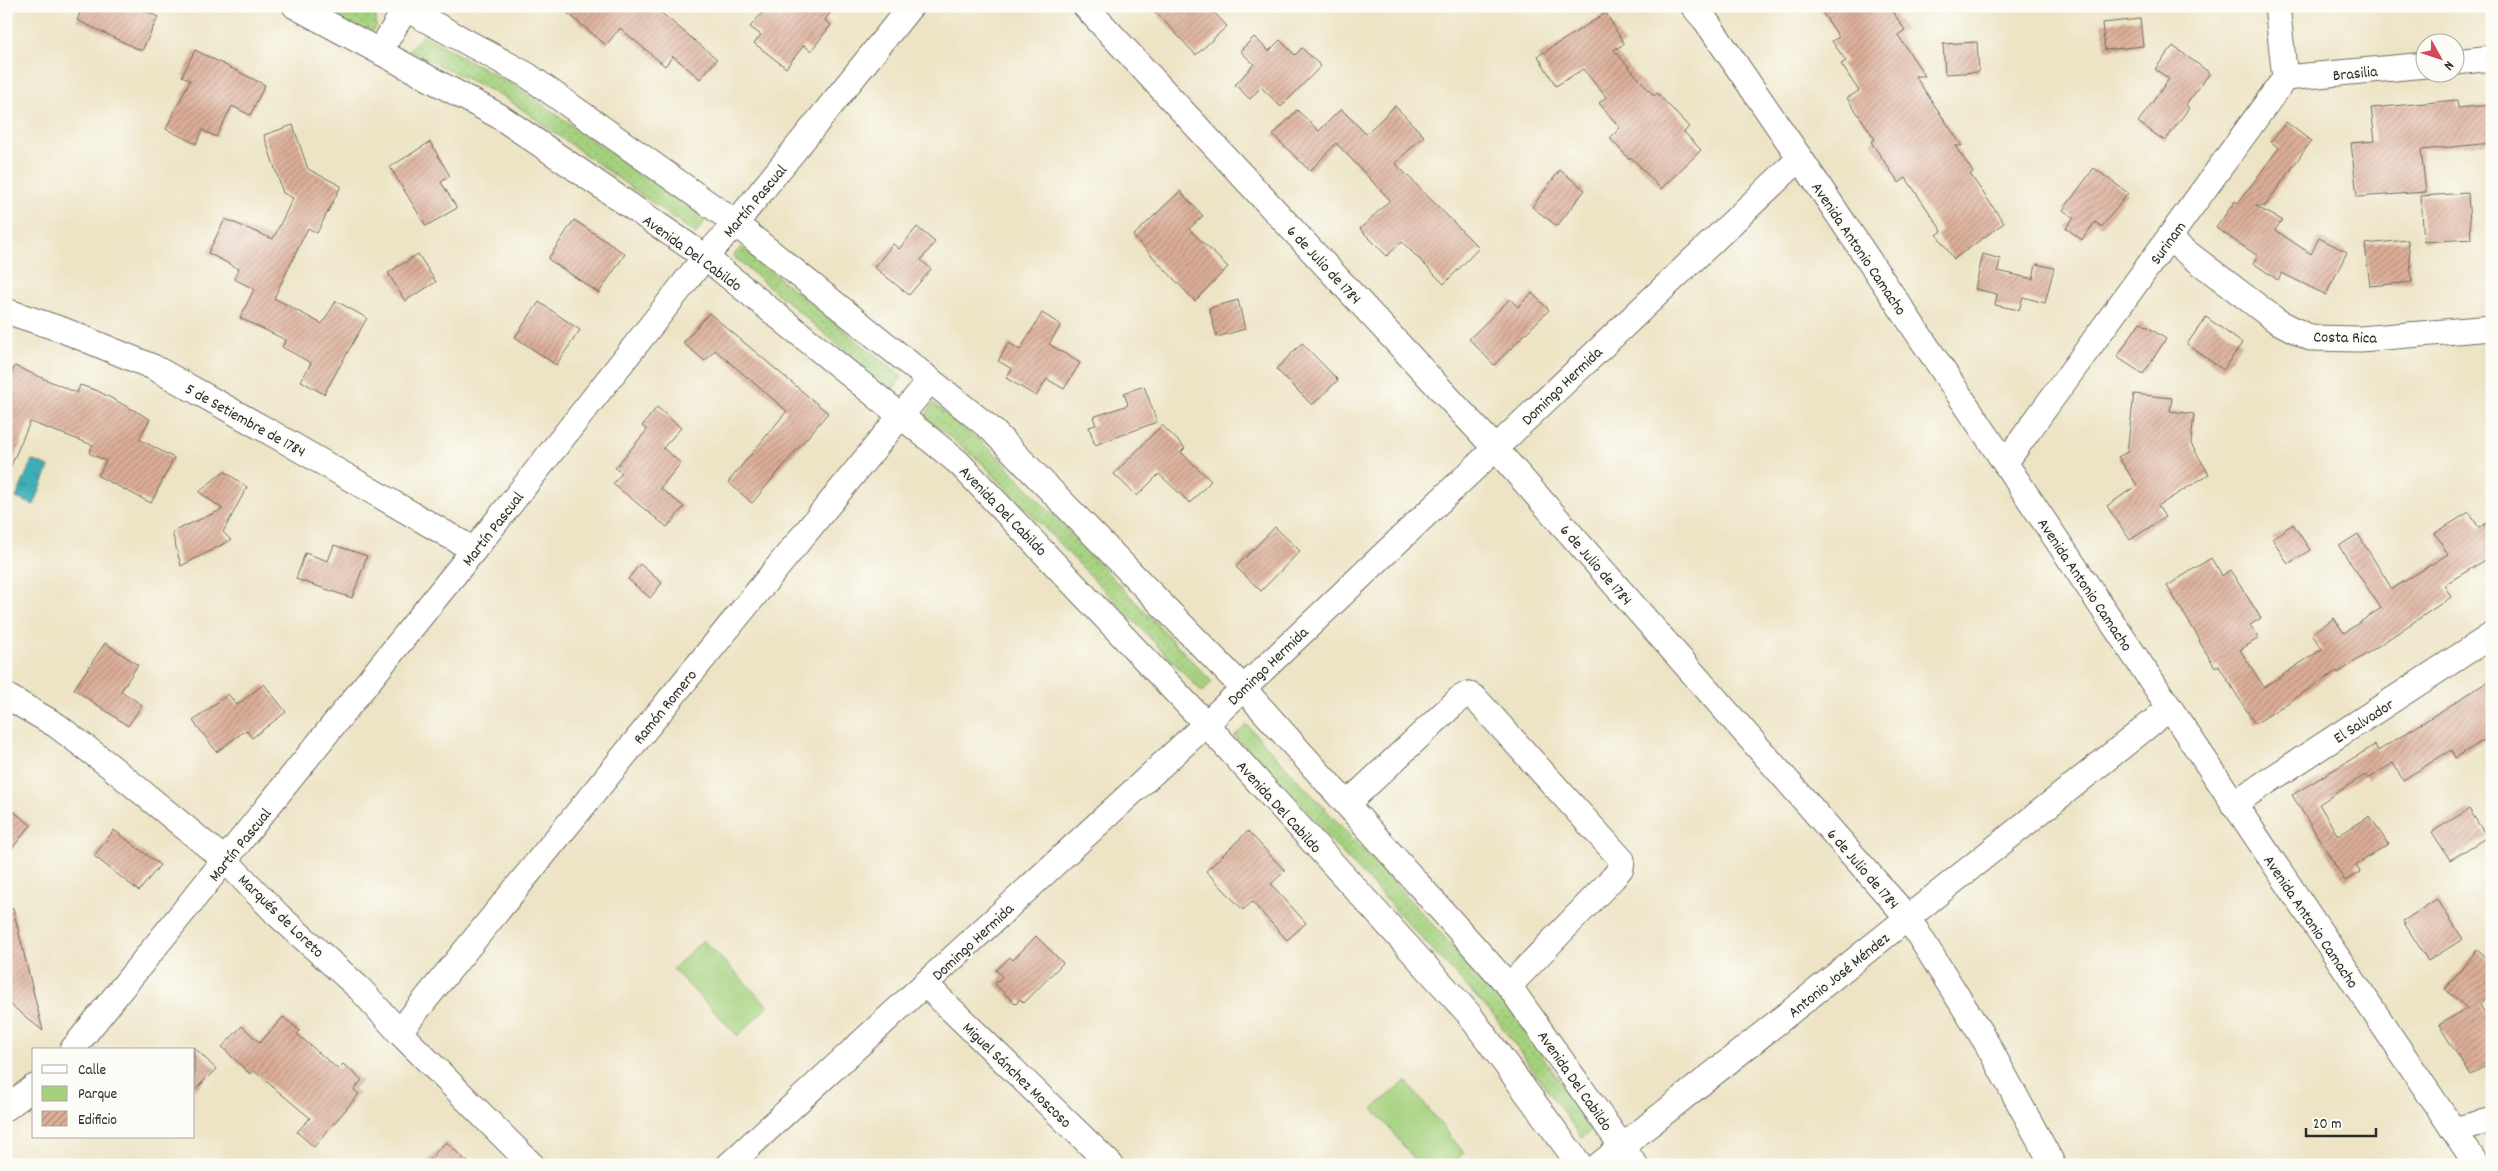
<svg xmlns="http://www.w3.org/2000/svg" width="2498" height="1171" font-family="Dekko,sans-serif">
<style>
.grass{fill:url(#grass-dots);stroke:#687e54}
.park{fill:#a5d17e;stroke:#687e54}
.water{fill:url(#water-ripples);stroke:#346c71}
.building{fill:url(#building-hatch)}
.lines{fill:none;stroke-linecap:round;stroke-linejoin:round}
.minor-casing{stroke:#6f6c61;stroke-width:27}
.minor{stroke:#fff;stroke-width:25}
.labels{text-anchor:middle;stroke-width:4.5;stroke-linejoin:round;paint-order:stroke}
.street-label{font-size:16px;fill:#2b2b2b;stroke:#fdfcf7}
</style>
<defs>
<pattern id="grass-dots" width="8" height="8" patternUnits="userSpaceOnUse" patternTransform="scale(1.25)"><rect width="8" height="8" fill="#a5d17e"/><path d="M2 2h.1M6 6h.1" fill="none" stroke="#8eb46d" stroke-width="1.8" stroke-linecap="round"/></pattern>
<pattern id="water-ripples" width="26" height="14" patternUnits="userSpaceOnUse" patternTransform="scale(1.25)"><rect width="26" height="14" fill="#3daeb7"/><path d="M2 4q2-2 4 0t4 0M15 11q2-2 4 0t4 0" fill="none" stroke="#338e95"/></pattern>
<pattern id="building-hatch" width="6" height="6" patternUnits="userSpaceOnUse" patternTransform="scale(1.25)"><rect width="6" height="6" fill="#dcae98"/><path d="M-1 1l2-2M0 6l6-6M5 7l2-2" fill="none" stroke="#b38e7c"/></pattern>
</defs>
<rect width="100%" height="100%" fill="#fdfcf7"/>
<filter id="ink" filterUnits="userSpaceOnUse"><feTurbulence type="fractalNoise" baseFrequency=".02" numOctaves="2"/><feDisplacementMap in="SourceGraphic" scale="10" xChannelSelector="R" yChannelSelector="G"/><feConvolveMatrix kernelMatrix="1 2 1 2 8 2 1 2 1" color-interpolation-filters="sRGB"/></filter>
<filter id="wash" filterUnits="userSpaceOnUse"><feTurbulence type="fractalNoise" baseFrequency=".0096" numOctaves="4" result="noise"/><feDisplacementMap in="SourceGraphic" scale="20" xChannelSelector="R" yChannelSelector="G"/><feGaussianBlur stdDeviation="1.12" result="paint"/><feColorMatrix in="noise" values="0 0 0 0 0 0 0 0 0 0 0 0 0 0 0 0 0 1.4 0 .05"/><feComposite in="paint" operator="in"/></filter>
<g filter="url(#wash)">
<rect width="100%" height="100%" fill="#ede4c5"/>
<!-- grass -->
<g class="grass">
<path d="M 310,6 L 360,6 L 376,17 L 376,27 L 372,32 L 365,33 Z"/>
<path d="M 423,35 L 517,87 L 706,219 L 696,234 L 506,98 L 408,50 Z"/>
<path d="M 741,247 L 902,377 L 892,391 L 733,256 Z"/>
<path d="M 933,403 L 993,452 L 1212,682 L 1202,692 L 981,462 L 925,417 Z"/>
<path d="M 1247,725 L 1511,1009 L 1592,1129 L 1582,1138 L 1494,1016 L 1234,736 Z"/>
</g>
<!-- park -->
<g class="park">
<path d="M 703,940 L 768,1006 L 738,1036 L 673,969 Z"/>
<path d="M 1406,1081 L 1464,1153 L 1449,1165 L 1419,1165 L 1373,1108 Z"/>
</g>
<!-- water -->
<path class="water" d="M 32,460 L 49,467 L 34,505 L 16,498 Z"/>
<g id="blocks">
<!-- building -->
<g class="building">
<path d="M 83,6 L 136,6 L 158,17 L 142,51 L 77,20 Z"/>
<path d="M 559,6 L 653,6 L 717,59 L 700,79 L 673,56 L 665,66 L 620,28 L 606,45 Z"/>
<path d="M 768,6 L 835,6 L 825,20 L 831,25 L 811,51 L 804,45 L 786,68 L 754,43 L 761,35 L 750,27 Z"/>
<path d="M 1150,6 L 1208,6 L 1227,26 L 1196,55 Z"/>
<path d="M 1818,6 L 1889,6 L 1905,30 L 1898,35 L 1925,76 L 1915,76 L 1962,146 L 1955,146 L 1973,172 L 1970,174 L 2004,223 L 1954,259 L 1937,235 L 1942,231 L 1906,178 L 1899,183 L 1871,142 L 1875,139 L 1847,98 L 1859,91 L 1841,64 L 1846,61 L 1832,41 L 1839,37 Z"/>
<path d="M 1606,13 L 1624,44 L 1614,50 L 1654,96 L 1657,93 L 1689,127 L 1684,132 L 1701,150 L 1661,189 L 1631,157 L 1629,159 L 1610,138 L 1620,128 L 1599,103 L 1606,97 L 1583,69 L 1556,86 L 1538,56 Z"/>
<path d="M 2140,19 L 2143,46 L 2105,50 L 2102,23 Z"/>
<path d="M 1254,37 L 1269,51 L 1280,40 L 1295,55 L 1302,48 L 1321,66 L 1281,107 L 1261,87 L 1250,99 L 1235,85 L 1254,64 L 1240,51 Z"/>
<path d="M 1977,42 L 1979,72 L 1945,74 L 1943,44 Z"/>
<path d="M 2173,46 L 2210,73 L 2186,105 L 2189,108 L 2165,141 L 2138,122 L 2169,79 L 2155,69 Z"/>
<path d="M 195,50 L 265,85 L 250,115 L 232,106 L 216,137 L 203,130 L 196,144 L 166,129 L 190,80 L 182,76 Z"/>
<path d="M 2457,100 L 2458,108 L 2492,105 L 2492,143 L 2421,150 L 2426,192 L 2357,197 L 2351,143 L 2375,141 L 2371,108 Z"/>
<path d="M 1395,106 L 1424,136 L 1395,163 L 1479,248 L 1444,284 L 1402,242 L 1387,256 L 1360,229 L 1390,200 L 1336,143 L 1310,171 L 1273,135 L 1297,110 L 1319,131 L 1341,109 L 1366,134 Z"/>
<path d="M 2286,122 L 2311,141 L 2265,206 L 2255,206 L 2282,220 L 2275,230 L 2311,254 L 2319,238 L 2347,252 L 2326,295 L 2282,273 L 2278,280 L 2253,263 L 2258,256 L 2216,228 L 2235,201 L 2238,203 L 2279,148 L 2271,142 Z"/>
<path d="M 293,125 L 308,169 L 341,186 L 317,233 L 308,228 L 274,298 L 322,324 L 336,301 L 367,318 L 324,394 L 301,381 L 311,363 L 282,347 L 286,340 L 240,318 L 254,289 L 234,279 L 239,269 L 208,253 L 225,219 L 273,239 L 293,198 L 283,193 L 264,135 Z"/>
<path d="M 430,142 L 450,176 L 441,182 L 457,208 L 426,226 L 390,167 Z"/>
<path d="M 2094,168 L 2128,193 L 2102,227 L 2095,222 L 2082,240 L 2066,228 L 2074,218 L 2063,210 Z"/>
<path d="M 1560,170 L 1585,190 L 1557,226 L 1532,207 Z"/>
<path d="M 1180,191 L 1203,216 L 1189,229 L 1228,267 L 1195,301 L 1133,236 Z"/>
<path d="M 2468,193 L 2471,239 L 2424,242 L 2421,196 Z"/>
<path d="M 574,220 L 625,254 L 599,293 L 548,259 Z"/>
<path d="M 917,227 L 935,242 L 921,260 L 931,269 L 909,295 L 874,267 L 893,244 L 899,249 Z"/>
<path d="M 2408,240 L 2412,282 L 2370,286 L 2365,244 Z"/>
<path d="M 418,254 L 436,282 L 405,301 L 388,273 Z"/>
<path d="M 1983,254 L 2000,259 L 1998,271 L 2033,279 L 2036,264 L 2054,268 L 2045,303 L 2023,297 L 2019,310 L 1995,305 L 1997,294 L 1975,289 Z"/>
<path d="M 1532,293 L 1549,310 L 1494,365 L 1469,339 L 1510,299 L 1518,307 Z"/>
<path d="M 1238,300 L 1245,329 L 1217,337 L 1209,308 Z"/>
<path d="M 539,302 L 580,330 L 556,365 L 515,337 Z"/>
<path d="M 709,313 L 828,413 L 752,503 L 728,482 L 787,411 L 715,350 L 705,361 L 683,343 Z"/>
<path d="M 1042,313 L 1061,325 L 1049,344 L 1080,363 L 1064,389 L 1047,379 L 1036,396 L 1006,378 L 1012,369 L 998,361 L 1009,343 L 1020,350 Z"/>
<path d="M 2206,317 L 2242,343 L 2223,370 L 2187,344 Z"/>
<path d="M 2140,322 L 2166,339 L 2143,374 L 2117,357 Z"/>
<path d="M 1302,343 L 1338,380 L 1312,405 L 1276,369 Z"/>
<path d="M 15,366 L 77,393 L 80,385 L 98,391 L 150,419 L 139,439 L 174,458 L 151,503 L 98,476 L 106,461 L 89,453 L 93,445 L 30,422 L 6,477 L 6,385 Z"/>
<path d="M 1144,386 L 1157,422 L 1095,445 L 1089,427 L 1096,425 L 1093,417 L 1128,405 L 1124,393 Z"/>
<path d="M 2134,394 L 2172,398 L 2170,411 L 2194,414 L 2191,444 L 2209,474 L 2158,506 L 2165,517 L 2130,540 L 2107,506 L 2137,485 L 2118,457 L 2127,452 Z"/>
<path d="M 657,407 L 681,428 L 663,448 L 681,463 L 660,488 L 684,507 L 667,527 L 613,484 L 622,473 L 615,468 L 647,430 L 642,426 Z"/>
<path d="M 1162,425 L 1185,448 L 1181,452 L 1211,481 L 1190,503 L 1159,474 L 1137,496 L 1114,474 Z"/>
<path d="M 224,471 L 247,487 L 223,532 L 231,540 L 181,566 L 172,532 L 223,509 L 199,492 Z"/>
<path d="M 2469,512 L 2479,528 L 2492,520 L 2492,556 L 2444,585 L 2451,597 L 2338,673 L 2337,671 L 2255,724 L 2218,665 L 2215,667 L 2199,641 L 2200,640 L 2167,586 L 2211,558 L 2222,576 L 2230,570 L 2261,618 L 2250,625 L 2259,638 L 2240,650 L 2264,687 L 2322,649 L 2312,634 L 2334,618 L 2344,633 L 2381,608 L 2339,546 L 2358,534 L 2392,589 L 2448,554 L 2435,533 Z"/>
<path d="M 2293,524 L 2310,550 L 2288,564 L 2272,538 Z"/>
<path d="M 1275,527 L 1300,551 L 1261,591 L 1236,567 Z"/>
<path d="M 334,545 L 367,556 L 352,598 L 296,579 L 305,553 L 328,561 Z"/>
<path d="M 640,564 L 662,583 L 650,598 L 628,579 Z"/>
<path d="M 105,643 L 138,665 L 121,691 L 142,705 L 128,726 L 74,689 Z"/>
<path d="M 2492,679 L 2492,735 L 2455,758 L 2451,750 L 2403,780 L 2393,763 L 2368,779 L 2365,775 L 2319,804 L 2338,836 L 2370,816 L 2388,844 L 2356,865 L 2360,872 L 2345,881 L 2292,795 L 2375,745 L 2378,751 Z"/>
<path d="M 264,684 L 286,712 L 252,738 L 246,730 L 217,752 L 193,721 L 228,694 L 237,705 Z"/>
<path d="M 6,806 L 31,825 L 6,856 Z"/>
<path d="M 2469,809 L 2487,837 L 2450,860 L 2432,832 Z"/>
<path d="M 114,830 L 160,865 L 139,891 L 94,856 Z"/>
<path d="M 1248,831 L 1285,871 L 1271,884 L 1306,923 L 1287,940 L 1252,902 L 1243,910 L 1206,871 Z"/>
<path d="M 2437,899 L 2463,939 L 2428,961 L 2403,921 Z"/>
<path d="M 6,909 L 13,909 L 43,1031 L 6,1001 Z"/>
<path d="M 1036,936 L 1063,963 L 1024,1003 L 1020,999 L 1016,1004 L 995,984 L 1002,976 L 996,970 L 1010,957 L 1013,960 Z"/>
<path d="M 2477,950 L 2492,963 L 2492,991 L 2480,1005 L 2492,1024 L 2492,1062 L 2470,1075 L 2439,1025 L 2467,1008 L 2445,989 Z"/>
<path d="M 283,1017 L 300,1031 L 297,1034 L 338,1069 L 343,1064 L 362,1080 L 354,1090 L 359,1094 L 314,1147 L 297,1132 L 310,1118 L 254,1071 L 250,1074 L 222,1047 L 242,1026 L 260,1043 Z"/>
<path d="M 194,1047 L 216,1069 L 194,1091 Z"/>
<path d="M 446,1142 L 471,1165 L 424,1165 Z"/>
</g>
</g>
</g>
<g filter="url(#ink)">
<use href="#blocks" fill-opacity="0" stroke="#6f6c61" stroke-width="1"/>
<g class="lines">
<!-- minor casing -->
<g class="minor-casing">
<g id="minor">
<path d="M 295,6 L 499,116 L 705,257 L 959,463 L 1206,724 L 1468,1013 L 1580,1165"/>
<path d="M 401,6 L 527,75 L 727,217 L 991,429 L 1243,688 L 1509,986 L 1635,1165"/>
<path d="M 1085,6 L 1495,448 L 1908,918 L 1986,1042 L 2053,1165"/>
<path d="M 1693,6 L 1706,21 L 1800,158 L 2477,1165"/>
<path d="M 380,51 L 407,6"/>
<path d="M 2456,62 L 2492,58"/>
<path d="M 2285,78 L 2426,65"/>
<path d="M 2169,239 L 2277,321 L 2310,338 L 2360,339 L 2492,328"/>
<path d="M 6,311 L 63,330 L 153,367 L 275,435 L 474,550"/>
<path d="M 2005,463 L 2285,78 L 2277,6"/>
<path d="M 6,696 L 56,725 L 110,766 L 226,861 L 278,915 L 360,989 L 399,1032 L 532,1165"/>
<path d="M 1347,804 L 1459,699 L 1468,694 L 1475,698 L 1622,860 L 1621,868 L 1613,878 L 1509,986"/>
<path d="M 2233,804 L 2492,635"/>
<path d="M 925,984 L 1111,1165"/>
<path d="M 399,1032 L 930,380"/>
<path d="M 72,1050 L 474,550 L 705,257 L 735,224 L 911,6"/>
<path d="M 6,1108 L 34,1087"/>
<path d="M 2453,1130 L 2492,1120"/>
<path d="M 729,1165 L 1206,724 L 1800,158"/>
<path d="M 1599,1165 L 2170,708"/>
</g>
</g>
<!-- minor -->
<use href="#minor" class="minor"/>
</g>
</g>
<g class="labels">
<!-- street labels -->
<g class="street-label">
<text transform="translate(2355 72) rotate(-6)" y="6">Brasilia</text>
<text transform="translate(754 200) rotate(-50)" y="6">Martín Pascual</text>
<text transform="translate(2167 242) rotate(-54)" y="6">Surinam</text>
<text transform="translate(1860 248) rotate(56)" y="6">Avenida Antonio Camacho</text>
<text transform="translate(693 252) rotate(36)" y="6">Avenida Del Cabildo</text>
<text transform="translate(1325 264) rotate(47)" y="6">6 de Julio de 1784</text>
<text transform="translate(2345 336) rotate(1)" y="6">Costa Rica</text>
<text transform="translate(1561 385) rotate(-44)" y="6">Domingo Hermida</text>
<text transform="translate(246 419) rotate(29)" y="6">5 de Setiembre de 1784</text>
<text transform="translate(1004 510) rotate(46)" y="6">Avenida Del Cabildo</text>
<text transform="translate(492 528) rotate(-52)" y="6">Martín Pascual</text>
<text transform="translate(1597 564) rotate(49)" y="6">6 de Julio de 1784</text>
<text transform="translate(2086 584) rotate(56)" y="6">Avenida Antonio Camacho</text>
<text transform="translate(1267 665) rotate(-44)" y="6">Domingo Hermida</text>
<text transform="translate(664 706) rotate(-51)" y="6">Ramón Romero</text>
<text transform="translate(2363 720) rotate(-33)" y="6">El Salvador</text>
<text transform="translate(1280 806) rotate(48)" y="6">Avenida Del Cabildo</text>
<text transform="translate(239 844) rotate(-51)" y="6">Martín Pascual</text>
<text transform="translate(1864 868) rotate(49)" y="6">6 de Julio de 1784</text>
<text transform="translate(282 915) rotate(44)" y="6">Marqués de Loreto</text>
<text transform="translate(2312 921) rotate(56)" y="6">Avenida Antonio Camacho</text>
<text transform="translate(972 941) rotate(-43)" y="6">Domingo Hermida</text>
<text transform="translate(1838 974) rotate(-39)" y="6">Antonio José Méndez</text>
<text transform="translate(1018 1074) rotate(44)" y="6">Miguel Sánchez Moscoso</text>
<text transform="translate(1576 1080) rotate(55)" y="6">Avenida Del Cabildo</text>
</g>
</g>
<!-- margin -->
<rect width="2498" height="1171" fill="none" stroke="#fdfcf7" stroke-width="25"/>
<!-- legend -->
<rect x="32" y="1048" width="162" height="90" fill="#fdfcf7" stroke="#a9a8a5"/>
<rect x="42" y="1065" width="25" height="8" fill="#ffffff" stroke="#a9a8a5"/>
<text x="78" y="1074" font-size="15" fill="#2b2b2b">Calle</text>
<rect x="42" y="1086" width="25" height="15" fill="#a5d17e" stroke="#a9a8a5"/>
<text x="78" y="1098" font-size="15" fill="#2b2b2b">Parque</text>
<rect x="42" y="1111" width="25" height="15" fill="url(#building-hatch)" stroke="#a9a8a5"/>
<text x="78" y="1124" font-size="15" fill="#2b2b2b">Edificio</text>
<!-- north arrow -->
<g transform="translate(2440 58) rotate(130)"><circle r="24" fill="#fdfcf7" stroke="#a9a8a5"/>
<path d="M0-4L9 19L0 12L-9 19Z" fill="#d1495b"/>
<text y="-8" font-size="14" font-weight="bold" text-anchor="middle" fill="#2b2b2b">N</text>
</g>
<!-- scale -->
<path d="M2306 1128v8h70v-8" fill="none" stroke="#2b2b2b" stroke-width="2.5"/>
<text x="2313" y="1128" font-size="15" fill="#2b2b2b" stroke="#fdfcf7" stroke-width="4" paint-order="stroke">20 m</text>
</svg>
